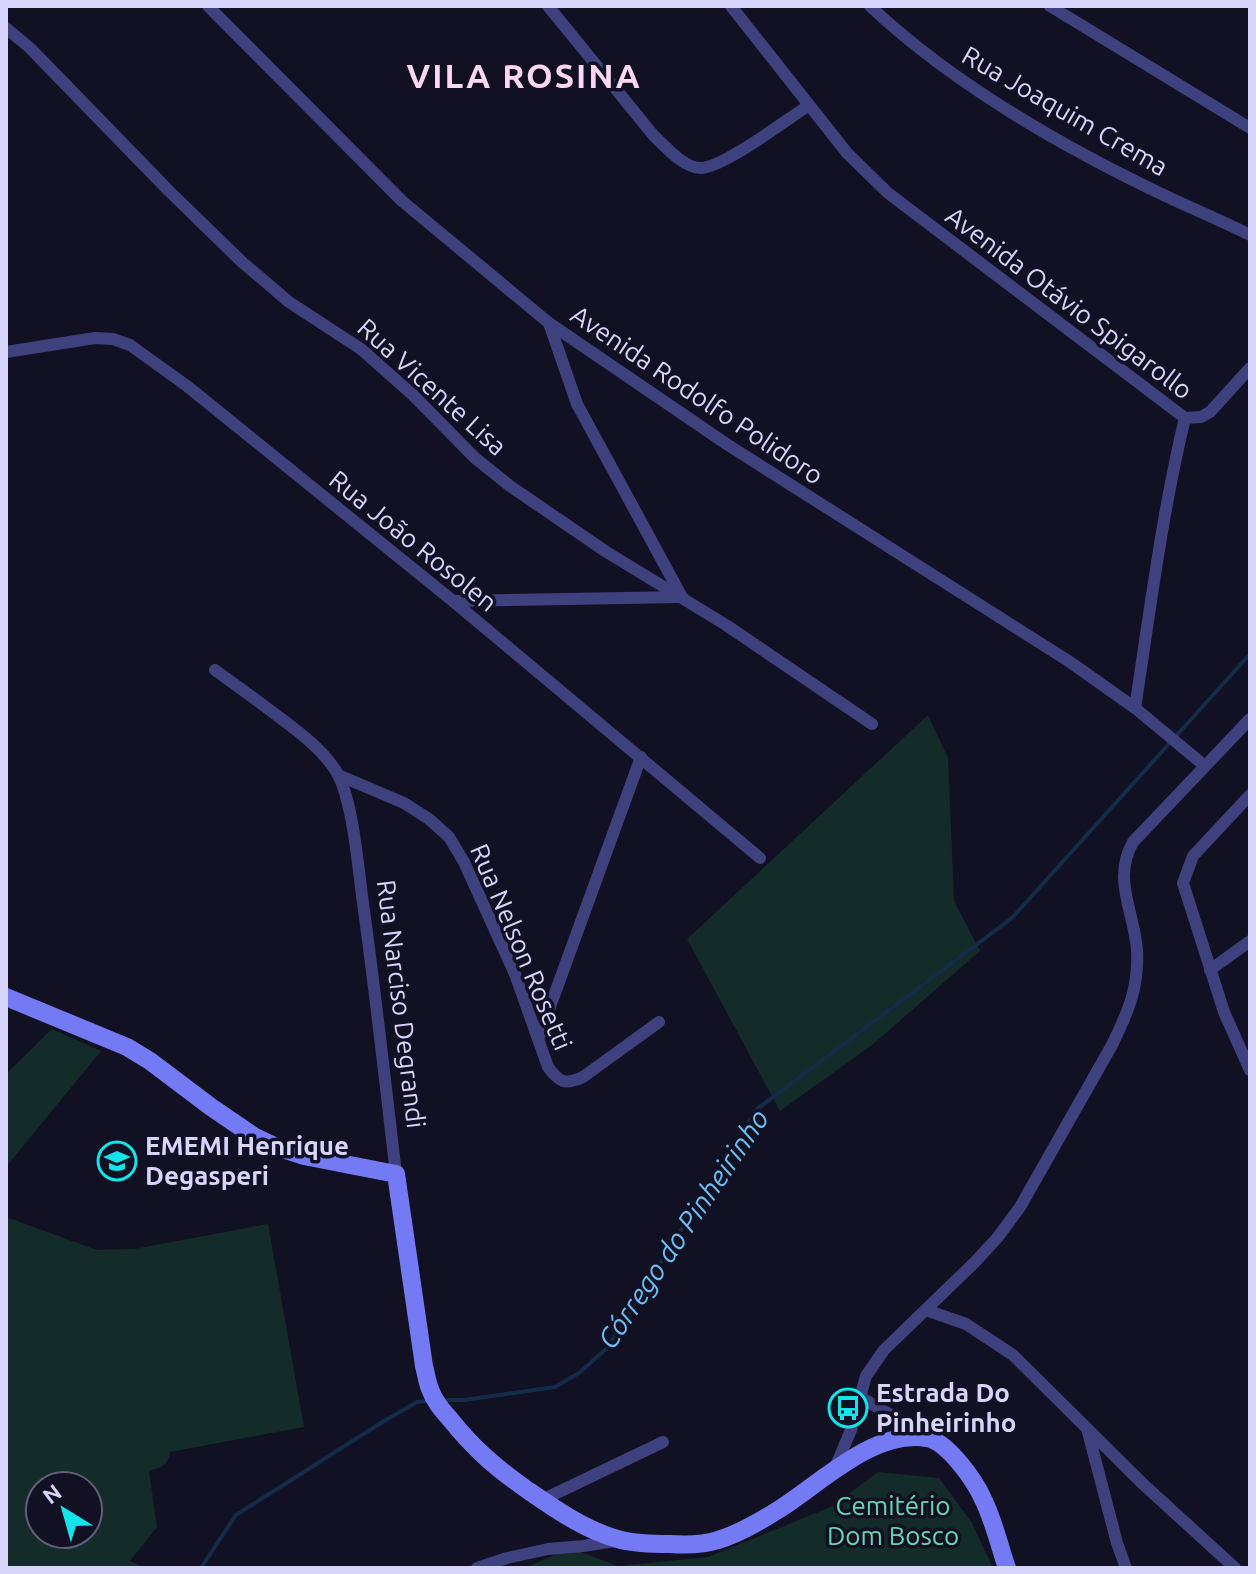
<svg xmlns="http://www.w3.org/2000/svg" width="1256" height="1574" font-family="Ubuntu,sans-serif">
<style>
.green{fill:#132c29;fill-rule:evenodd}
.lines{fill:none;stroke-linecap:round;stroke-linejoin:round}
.stream{stroke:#142c49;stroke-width:4}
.street{stroke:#3f417e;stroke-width:12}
.secondary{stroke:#747af4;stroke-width:18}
.labels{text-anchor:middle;stroke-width:7;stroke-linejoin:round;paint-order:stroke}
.street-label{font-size:26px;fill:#d7d5fc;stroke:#121023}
.poi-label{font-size:26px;font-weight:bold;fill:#d7d5fc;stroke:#121023;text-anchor:start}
.park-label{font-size:26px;fill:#66d6b2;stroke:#121023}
.water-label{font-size:28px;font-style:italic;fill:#6bbef3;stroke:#121023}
.district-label{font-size:34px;font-weight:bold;letter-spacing:2px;fill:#fcd7f1;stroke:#121023}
</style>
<rect width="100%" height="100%" fill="#121023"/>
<!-- green -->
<g class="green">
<path d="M 928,715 L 948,758 L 954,901 L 980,951 L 872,1045 L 780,1111 L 687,939 Z"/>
<path d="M 52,1029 L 101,1051 L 6,1167 L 6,1074 Z"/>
<path d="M 6,1217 L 97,1250 L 134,1249 L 268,1224 L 304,1427 L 170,1452 C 167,1467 163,1466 149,1471 L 157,1527 L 130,1561 L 145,1568 L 6,1568 ZM 88,1486 L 88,1534 L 40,1534 L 40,1486 Z"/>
<path d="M 878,1472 L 939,1478 L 972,1523 L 993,1568 L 525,1568 L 570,1548 L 618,1566 L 708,1557 L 833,1506 Z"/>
</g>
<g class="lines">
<!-- stream -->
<g class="stream">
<path d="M 444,1400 L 464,1400 L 555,1387 L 579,1373 L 607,1348 L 757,1109 L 1012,918 L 1250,654"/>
<path d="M 201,1568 L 236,1515 L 384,1421 L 417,1402 L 427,1401"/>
</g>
<!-- street -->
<g class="street">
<path d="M 208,6 L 402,201 L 549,323 L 728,445 L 1070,662 L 1135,708 L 1205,766"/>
<path d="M 548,6 L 654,136 C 665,146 684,168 700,168 C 722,169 787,119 808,106"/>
<path d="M 731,6 L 847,153 L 888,193 L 1185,418"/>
<path d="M 870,6 C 954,85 1068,150 1172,199 C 1198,211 1224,222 1250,235"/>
<path d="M 1050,6 L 1250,128"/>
<path d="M 6,28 L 30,48 L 169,191 L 242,262 L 289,302 L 361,349 L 413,395 L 475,458 L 510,486 L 605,551 L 726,625 L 872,724"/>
<path d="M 6,352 L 95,338 L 113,339 L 130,345 L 187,386 L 453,601 L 760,858"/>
<path d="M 1185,418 L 1201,417 L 1210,412 L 1250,368"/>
<path d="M 453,601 L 682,597 L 577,404 L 549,323"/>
<path d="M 215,670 C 237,686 258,701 279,717 C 300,733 321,748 336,771 C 352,797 358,864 362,896 C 375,988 385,1081 396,1174"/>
<path d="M 1135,708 C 1150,611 1162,513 1185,418"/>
<path d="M 338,775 L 404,803 L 429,819 L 449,837 L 464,862 L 515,974 L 548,1067 C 560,1083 565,1085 583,1077 L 659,1022"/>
<path d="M 1250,795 L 1193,856 L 1183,883 L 1224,1012 L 1250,1070"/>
<path d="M 1210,970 L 1250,941"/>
<path d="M 539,1037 L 641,757"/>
<path d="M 926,1310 L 966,1324 L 1013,1355 L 1143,1484 L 1235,1568"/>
<path d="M 860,1397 L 927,1436"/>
<path d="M 1088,1432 L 1117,1543 L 1126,1568"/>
<path d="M 834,1470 L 851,1430 L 866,1376 L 884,1350 L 975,1262 L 998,1237 L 1020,1207 L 1112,1045 C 1128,1012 1139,988 1137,950 C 1134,911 1112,879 1133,842 L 1250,719"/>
<path d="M 542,1500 L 663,1442"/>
<path d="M 477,1568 L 507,1558 L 548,1549 L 583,1546 L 615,1541"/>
</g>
<!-- secondary -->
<path class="secondary" d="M 6,997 L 127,1047 L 150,1061 L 211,1107 L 255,1137 L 276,1147 L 304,1156 L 396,1174 L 424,1366 C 426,1373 427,1382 430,1389 C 434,1401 442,1410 450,1419 C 474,1449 495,1467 526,1489 C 555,1509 586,1531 621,1540 C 637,1544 654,1544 670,1544 C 685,1545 703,1545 718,1540 C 739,1534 759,1522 778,1510 C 820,1484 873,1429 927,1438 C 948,1442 975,1481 983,1499 C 994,1521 999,1545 1007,1568"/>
</g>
<!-- icons -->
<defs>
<g id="school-ring" transform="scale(2)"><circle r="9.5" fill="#121023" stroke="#12e4ea" stroke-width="1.5"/><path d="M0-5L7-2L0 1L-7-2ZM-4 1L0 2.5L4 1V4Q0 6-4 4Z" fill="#12e4ea"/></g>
<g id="bus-ring" transform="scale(2)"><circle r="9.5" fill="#121023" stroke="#12e4ea" stroke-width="1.5"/><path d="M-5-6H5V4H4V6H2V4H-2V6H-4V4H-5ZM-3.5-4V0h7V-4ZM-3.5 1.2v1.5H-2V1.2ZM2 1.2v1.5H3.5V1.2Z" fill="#12e4ea"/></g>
</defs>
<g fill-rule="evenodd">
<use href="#school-ring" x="117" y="1161"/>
<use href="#bus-ring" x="848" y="1408"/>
</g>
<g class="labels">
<!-- street labels -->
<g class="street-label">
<text transform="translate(1065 111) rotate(30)" y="9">Rua Joaquim Crema</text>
<text transform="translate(1069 303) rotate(37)" y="9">Avenida Otávio Spigarollo</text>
<text transform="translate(432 387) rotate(42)" y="9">Rua Vicente Lisa</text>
<text transform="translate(697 395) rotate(34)" y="9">Avenida Rodolfo Polidoro</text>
<text transform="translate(413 541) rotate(39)" y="9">Rua João Rosolen</text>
<text transform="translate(521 947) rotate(67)" y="9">Rua Nelson Rosetti</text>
<text transform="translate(401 1004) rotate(83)" y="9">Rua Narciso Degrandi</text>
</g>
<!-- poi labels -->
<g class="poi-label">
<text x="145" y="1155">EMEMI Henrique<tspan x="145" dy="30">Degasperi</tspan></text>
<text x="876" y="1402">Estrada Do<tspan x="876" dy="30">Pinheirinho</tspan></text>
</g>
<!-- park labels -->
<g class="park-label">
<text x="893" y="1515">Cemitério<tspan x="893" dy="30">Dom Bosco</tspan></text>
</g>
<!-- water labels -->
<g class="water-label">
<text transform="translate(683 1229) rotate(-56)" y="10">Córrego do Pinheirinho</text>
</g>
<!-- district labels -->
<g class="district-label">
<text x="524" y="88">VILA ROSINA</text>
</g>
</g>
<!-- border -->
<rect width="1256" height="1574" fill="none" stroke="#d7d5fc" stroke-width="16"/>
<!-- north arrow -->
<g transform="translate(64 1510) rotate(323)"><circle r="38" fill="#121023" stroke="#615f7a" stroke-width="2"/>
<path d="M0-6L14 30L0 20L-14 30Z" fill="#12e4ea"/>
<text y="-12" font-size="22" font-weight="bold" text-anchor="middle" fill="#d7d5fc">N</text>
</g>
</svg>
